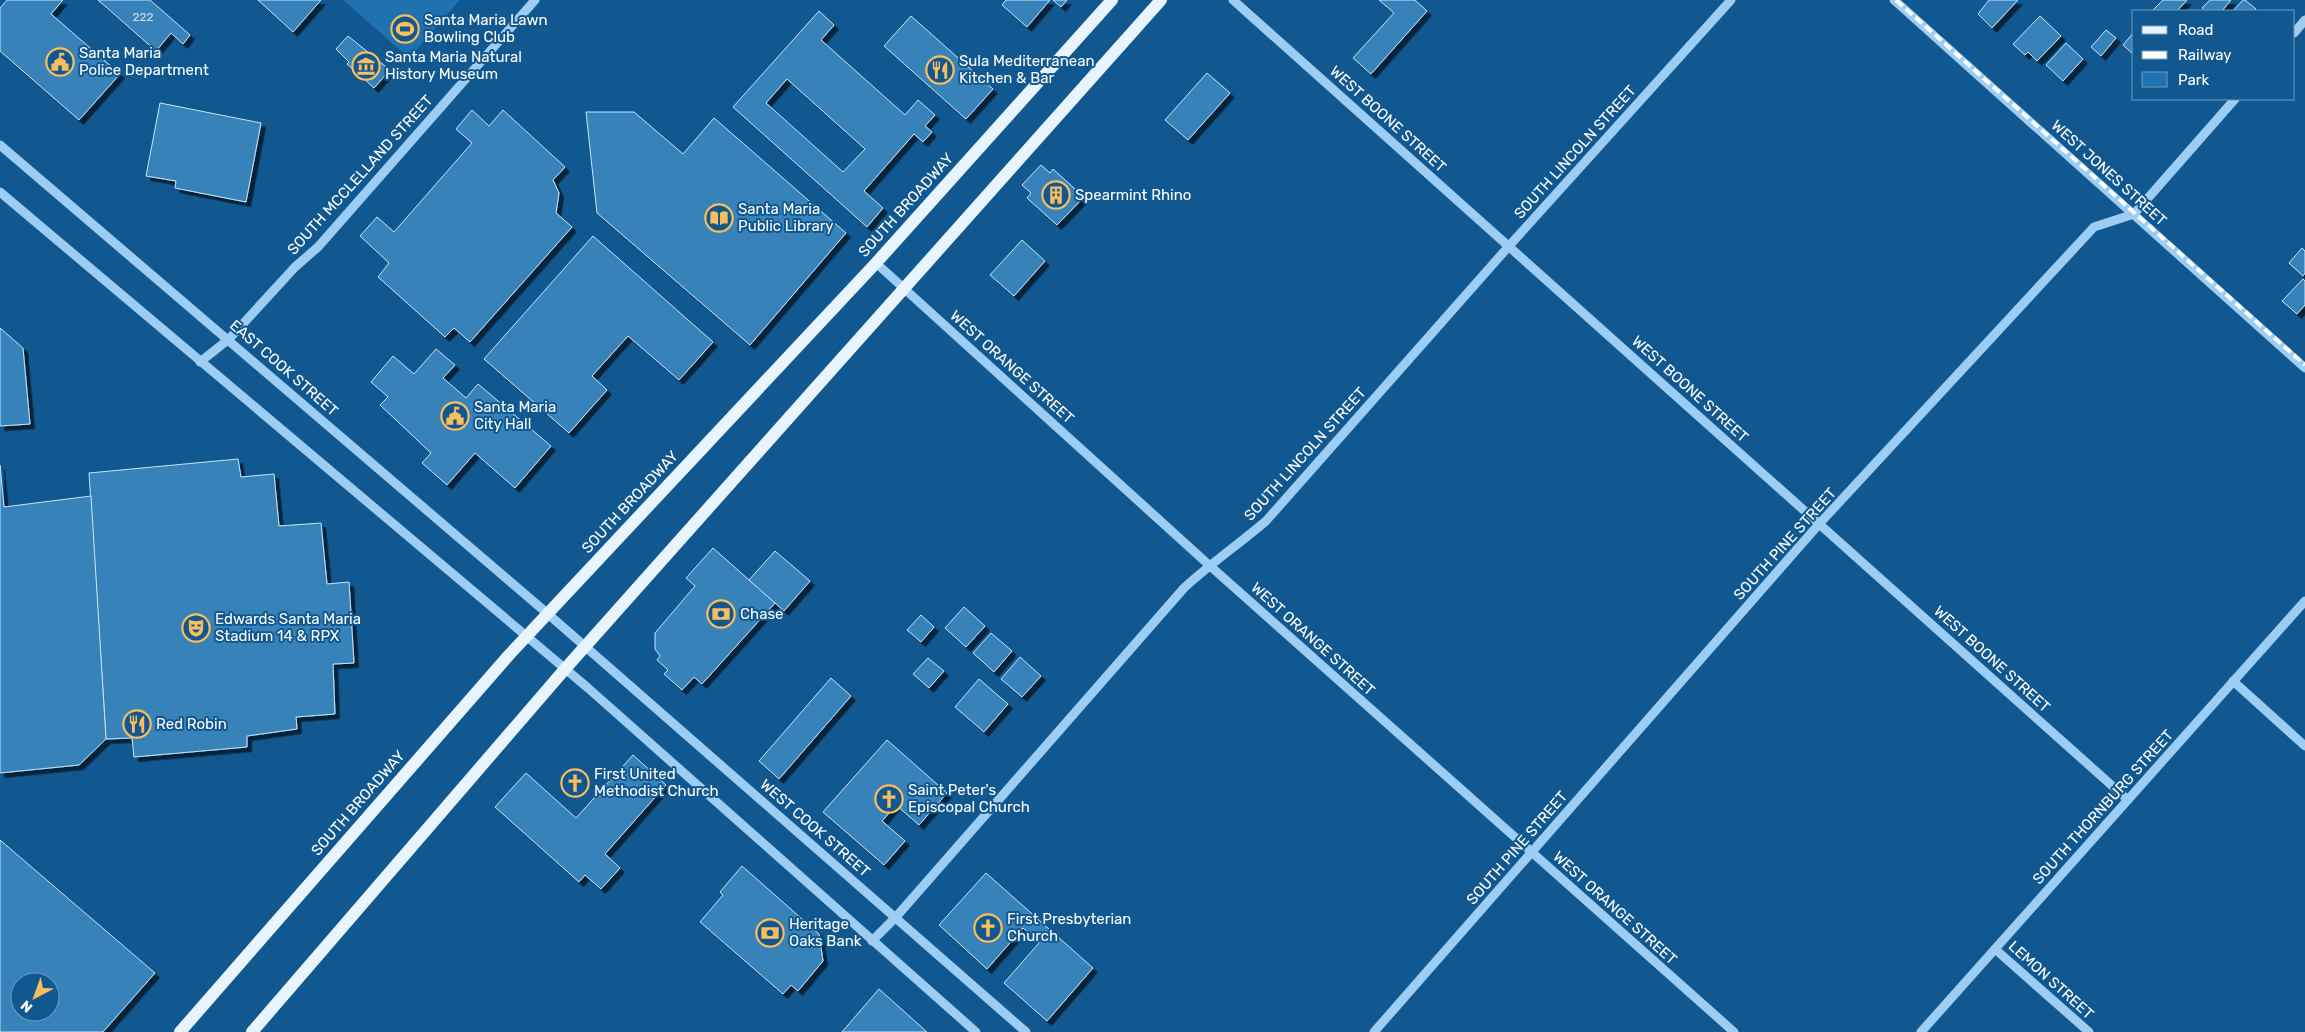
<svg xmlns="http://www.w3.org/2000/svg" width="2305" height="1032" font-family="Rubik,sans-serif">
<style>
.green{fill:#2071af}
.building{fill:#3982ba;stroke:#c4e5fd;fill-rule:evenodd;filter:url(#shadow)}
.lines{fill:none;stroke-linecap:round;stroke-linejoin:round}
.minor{stroke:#9dcdf3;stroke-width:9}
.major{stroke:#e8f4ff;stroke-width:12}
.rail{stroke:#fff;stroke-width:4;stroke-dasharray:9 4;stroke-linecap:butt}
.labels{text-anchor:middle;stroke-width:4;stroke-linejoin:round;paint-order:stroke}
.number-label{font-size:12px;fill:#cee0ee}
.poi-label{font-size:15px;fill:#fff;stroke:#115891;text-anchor:start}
.street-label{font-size:15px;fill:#fff;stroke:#115891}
</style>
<defs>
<filter id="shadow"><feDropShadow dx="4.5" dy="4.5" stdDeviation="0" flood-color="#0009"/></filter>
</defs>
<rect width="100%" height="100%" fill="#115891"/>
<!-- green -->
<path class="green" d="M 343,0 L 460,0 L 409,58 Z"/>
<!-- building -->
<g class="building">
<path d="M 7,0 L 63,0 L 51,14 L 120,74 L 79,120 L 0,51 L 0,8 Z"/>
<path d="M 98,0 L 150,0 L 190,35 L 183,44 L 171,33 L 156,51 Z"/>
<path d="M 258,0 L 321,0 L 293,32 Z"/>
<path d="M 1006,0 L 1050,0 L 1027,27 L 1002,5 Z"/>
<path d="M 1053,0 L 1067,0 L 1061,7 Z"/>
<path d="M 1379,0 L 1415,0 L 1427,11 L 1371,74 L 1353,58 L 1394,13 Z"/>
<path d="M 1989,0 L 2018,0 L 1992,28 L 1978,14 Z"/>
<path d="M 2163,0 L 2187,0 L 2177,11 L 2152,11 Z"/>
<path d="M 2210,0 L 2231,0 L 2222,11 L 2205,11 L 2202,8 Z"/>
<path d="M 2243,0 L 2245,0 L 2256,9 L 2254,11 L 2233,11 Z"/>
<path d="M 819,11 L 834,25 L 821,40 L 905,115 L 918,100 L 935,115 L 925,126 L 932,132 L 923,142 L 914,134 L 864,191 L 883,208 L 867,227 L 733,107 ZM 787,79 L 865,149 L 843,172 L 766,103 Z"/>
<path d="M 911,16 L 993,89 L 966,119 L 884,46 Z"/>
<path d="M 2040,16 L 2061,36 L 2037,61 L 2028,52 L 2025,55 L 2013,44 Z"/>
<path d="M 2106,30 L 2116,38 L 2101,56 L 2091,47 Z"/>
<path d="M 2134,32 L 2134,55 L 2123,45 Z"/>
<path d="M 348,36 L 390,70 L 374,88 L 347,64 L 349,62 L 336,49 Z"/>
<path d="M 2066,43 L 2083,59 L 2063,81 L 2046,65 Z"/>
<path d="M 1207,73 L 1230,93 L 1188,140 L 1165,120 Z"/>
<path d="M 160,103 L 261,123 L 246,202 L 175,188 L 176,181 L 146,176 Z"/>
<path d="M 472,110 L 489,126 L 503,110 L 565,167 L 553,180 L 559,193 L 556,213 L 572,227 L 470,342 L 454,328 L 445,337 L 378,277 L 389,263 L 360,236 L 377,217 L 394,232 L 472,143 L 456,129 Z"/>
<path d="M 586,112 L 634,112 L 683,154 L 714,118 L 846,233 L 750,345 L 597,213 Z"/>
<path d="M 1041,165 L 1050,173 L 1053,169 L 1084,197 L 1057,225 L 1027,198 L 1031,193 L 1022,185 Z"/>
<path d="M 593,236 L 713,342 L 679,380 L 628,336 L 592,376 L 607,390 L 569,433 L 484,359 Z"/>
<path d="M 1022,240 L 1045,261 L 1014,296 L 990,275 Z"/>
<path d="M 2302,248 L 2305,251 L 2305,273 L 2303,276 L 2289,263 Z"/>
<path d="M 2303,279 L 2305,281 L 2305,305 L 2297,314 L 2282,301 Z"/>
<path d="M 0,328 L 23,348 L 30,424 L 0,426 Z"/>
<path d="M 436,349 L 455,365 L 443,378 L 466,398 L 478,384 L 551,446 L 515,488 L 475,453 L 447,485 L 422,463 L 431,453 L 380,405 L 388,397 L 371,382 L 393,356 L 414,374 Z"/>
<path d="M 238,459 L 241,477 L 274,474 L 279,526 L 321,523 L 327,584 L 349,582 L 354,663 L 333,664 L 335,714 L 296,717 L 297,729 L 247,736 L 247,747 L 134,757 L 132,738 L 106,739 L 89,473 Z"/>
<path d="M 0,465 L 4,507 L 91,496 L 106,739 L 79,765 L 0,773 Z"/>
<path d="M 713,548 L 775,603 L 702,684 L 694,677 L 682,690 L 664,674 L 668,670 L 657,660 L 660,656 L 655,649 L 655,633 L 695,586 L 686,578 Z"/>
<path d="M 775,551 L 810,581 L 784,611 L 749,580 Z"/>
<path d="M 964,607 L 985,626 L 966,647 L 945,628 Z"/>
<path d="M 921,615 L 934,627 L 921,642 L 907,630 Z"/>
<path d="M 991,633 L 1012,651 L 994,672 L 973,653 Z"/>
<path d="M 1020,657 L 1041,676 L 1022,697 L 1001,679 Z"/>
<path d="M 928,658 L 944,671 L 929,688 L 913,674 Z"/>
<path d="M 831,678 L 851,696 L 779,779 L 759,761 Z"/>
<path d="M 979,679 L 1008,704 L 984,732 L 955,707 Z"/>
<path d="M 887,740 L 947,793 L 919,825 L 896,805 L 882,821 L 905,841 L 884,865 L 823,812 Z"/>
<path d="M 633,755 L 666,785 L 605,854 L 620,868 L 601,889 L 585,875 L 579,882 L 495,807 L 526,773 L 576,818 Z"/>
<path d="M 0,840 L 155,973 L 103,1032 L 0,1032 ZM 20,982 L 50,982 L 50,1012 L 20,1012 Z"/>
<path d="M 742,866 L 819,934 L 823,961 L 798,991 L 791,985 L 783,994 L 700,922 L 723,895 L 720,892 Z"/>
<path d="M 986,873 L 1093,968 L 1047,1021 L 1004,983 L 1039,943 L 1023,928 L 987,969 L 939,925 Z"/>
<path d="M 879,989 L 927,1032 L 842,1032 Z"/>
</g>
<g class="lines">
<!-- minor -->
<g class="minor">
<path d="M 1233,0 L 2128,800"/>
<path d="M 1894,0 L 2305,368"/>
<path d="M 2294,33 L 2305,20"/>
<path d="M 0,145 L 548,614 L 1026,1032"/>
<path d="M 0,192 L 588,688 L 976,1032"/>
<path d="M 876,263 L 1209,565 L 1734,1032"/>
<path d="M 200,362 L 229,339 L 295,267 L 318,247 L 535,0"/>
<path d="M 2233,681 L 2305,746"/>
<path d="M 872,941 L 896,917 L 1184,588 C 1210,564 1239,544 1266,521 L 1509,246 L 1731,0"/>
<path d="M 1995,949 L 2089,1032"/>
<path d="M 1374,1032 L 1820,523 L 2094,227 L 2134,214 L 2235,99"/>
<path d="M 1921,1032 L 2305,601"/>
</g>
<!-- major -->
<g class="major">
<path d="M 180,1032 L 509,655 L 876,263 L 1112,0"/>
<path d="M 252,1032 L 565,669 L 1161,0"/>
</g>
<!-- rail -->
<path class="rail" d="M 1896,0 L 2305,365"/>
</g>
<!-- icons -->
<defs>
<g id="stadium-ring" transform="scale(1.4375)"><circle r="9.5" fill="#115891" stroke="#ffbe5e" stroke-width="1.5"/><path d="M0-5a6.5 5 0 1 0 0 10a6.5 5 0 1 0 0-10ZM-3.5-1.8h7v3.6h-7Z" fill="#ffbe5e"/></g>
<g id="civic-ring" transform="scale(1.4375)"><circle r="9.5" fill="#115891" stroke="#ffbe5e" stroke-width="1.5"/><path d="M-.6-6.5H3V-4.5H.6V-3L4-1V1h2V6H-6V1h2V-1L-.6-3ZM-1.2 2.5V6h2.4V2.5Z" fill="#ffbe5e"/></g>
<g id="museum-ring" transform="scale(1.4375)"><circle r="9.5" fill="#115891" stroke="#ffbe5e" stroke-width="1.5"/><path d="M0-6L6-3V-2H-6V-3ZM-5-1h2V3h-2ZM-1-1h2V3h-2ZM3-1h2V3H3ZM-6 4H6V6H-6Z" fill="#ffbe5e"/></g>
<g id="restaurant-ring" transform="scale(1.4375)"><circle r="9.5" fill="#115891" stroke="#ffbe5e" stroke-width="1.5"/><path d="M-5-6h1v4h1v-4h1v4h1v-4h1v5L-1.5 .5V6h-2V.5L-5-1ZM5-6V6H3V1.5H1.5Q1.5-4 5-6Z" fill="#ffbe5e"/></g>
<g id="building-ring" transform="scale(1.4375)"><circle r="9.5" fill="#115891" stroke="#ffbe5e" stroke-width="1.5"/><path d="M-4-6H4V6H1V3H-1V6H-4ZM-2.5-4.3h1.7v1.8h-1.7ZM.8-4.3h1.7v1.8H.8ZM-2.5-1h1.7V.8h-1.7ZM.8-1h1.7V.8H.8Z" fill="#ffbe5e"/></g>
<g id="library-ring" transform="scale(1.4375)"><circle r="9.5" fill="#115891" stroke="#ffbe5e" stroke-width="1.5"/><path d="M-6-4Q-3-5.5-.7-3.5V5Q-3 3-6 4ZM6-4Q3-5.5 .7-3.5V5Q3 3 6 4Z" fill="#ffbe5e"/></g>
<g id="bank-ring" transform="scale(1.4375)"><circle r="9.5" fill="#115891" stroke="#ffbe5e" stroke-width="1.5"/><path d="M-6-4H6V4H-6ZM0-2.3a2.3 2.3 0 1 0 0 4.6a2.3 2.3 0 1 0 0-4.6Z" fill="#ffbe5e"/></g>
<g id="theatre-ring" transform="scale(1.4375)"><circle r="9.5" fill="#115891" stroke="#ffbe5e" stroke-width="1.5"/><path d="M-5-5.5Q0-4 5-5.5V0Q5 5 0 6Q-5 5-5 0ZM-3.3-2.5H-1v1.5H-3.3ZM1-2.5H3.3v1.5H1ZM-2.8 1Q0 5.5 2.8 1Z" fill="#ffbe5e"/></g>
<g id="church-ring" transform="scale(1.4375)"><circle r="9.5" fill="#115891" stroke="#ffbe5e" stroke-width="1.5"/><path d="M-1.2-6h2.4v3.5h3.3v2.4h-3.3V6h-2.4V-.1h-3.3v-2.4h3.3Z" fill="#ffbe5e"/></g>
</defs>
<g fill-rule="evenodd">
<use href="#stadium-ring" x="405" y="29"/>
<use href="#civic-ring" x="60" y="62"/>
<use href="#museum-ring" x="366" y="66"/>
<use href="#restaurant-ring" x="940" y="70"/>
<use href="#building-ring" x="1056" y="195"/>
<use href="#library-ring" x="719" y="218"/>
<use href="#civic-ring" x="455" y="416"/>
<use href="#bank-ring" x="721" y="614"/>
<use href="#theatre-ring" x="196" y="628"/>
<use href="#restaurant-ring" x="137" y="724"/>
<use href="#church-ring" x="575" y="783"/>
<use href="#church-ring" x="889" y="799"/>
<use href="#church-ring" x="988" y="928"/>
<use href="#bank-ring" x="770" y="933"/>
</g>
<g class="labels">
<!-- number labels -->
<g class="number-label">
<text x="143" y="21">222</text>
</g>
<!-- poi labels -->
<g class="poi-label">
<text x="424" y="25">Santa Maria Lawn<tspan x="424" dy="17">Bowling Club</tspan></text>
<text x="79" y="58">Santa Maria<tspan x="79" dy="17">Police Department</tspan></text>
<text x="385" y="62">Santa Maria Natural<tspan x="385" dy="17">History Museum</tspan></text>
<text x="959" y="66">Sula Mediterranean<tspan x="959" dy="17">Kitchen &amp; Bar</tspan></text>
<text x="1075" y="200">Spearmint Rhino</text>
<text x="738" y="214">Santa Maria<tspan x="738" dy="17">Public Library</tspan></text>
<text x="474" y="412">Santa Maria<tspan x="474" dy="17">City Hall</tspan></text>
<text x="740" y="619">Chase</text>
<text x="215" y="624">Edwards Santa Maria<tspan x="215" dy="17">Stadium 14 &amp; RPX</tspan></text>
<text x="156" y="729">Red Robin</text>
<text x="594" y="779">First United<tspan x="594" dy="17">Methodist Church</tspan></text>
<text x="908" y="795">Saint Peter's<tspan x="908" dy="17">Episcopal Church</tspan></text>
<text x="1007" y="924">First Presbyterian<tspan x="1007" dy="17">Church</tspan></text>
<text x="789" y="929">Heritage<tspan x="789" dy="17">Oaks Bank</tspan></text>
</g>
<!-- street labels -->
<g class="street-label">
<text transform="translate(1388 119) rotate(42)" y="5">WEST BOONE STREET</text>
<text transform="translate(1575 152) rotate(-48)" y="5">SOUTH LINCOLN STREET</text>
<text transform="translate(2109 173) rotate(42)" y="5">WEST JONES STREET</text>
<text transform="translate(360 175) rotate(-48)" y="5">SOUTH MCCLELLAND STREET</text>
<text transform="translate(906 205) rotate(-48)" y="5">SOUTH BROADWAY</text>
<text transform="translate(1012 367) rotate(42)" y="5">WEST ORANGE STREET</text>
<text transform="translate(284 368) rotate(41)" y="5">EAST COOK STREET</text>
<text transform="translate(1690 389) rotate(42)" y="5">WEST BOONE STREET</text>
<text transform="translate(1305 454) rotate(-48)" y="5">SOUTH LINCOLN STREET</text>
<text transform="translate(630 502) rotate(-47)" y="5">SOUTH BROADWAY</text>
<text transform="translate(1785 544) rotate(-48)" y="5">SOUTH PINE STREET</text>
<text transform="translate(1313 639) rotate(42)" y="5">WEST ORANGE STREET</text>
<text transform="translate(1992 659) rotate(42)" y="5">WEST BOONE STREET</text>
<text transform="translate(358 803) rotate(-49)" y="5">SOUTH BROADWAY</text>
<text transform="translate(2103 807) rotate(-48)" y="5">SOUTH THORNBURG STREET</text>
<text transform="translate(815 828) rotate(41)" y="5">WEST COOK STREET</text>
<text transform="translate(1517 848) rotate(-49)" y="5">SOUTH PINE STREET</text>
<text transform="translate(1615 908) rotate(42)" y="5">WEST ORANGE STREET</text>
<text transform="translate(2051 980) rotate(42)" y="5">LEMON STREET</text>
</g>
</g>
<!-- legend -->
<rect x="2132" y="10" width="162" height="90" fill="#115891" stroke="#709bbd"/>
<rect x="2142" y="26" width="25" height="8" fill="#e8f4ff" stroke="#709bbd"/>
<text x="2178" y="35" font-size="15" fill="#ffffff">Road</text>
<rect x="2142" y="51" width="25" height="8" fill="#ffffff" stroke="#709bbd"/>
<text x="2178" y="60" font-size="15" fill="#ffffff">Railway</text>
<rect x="2142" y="72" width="25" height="15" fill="#2071af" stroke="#709bbd"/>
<text x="2178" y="85" font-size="15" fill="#ffffff">Park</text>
<!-- north arrow -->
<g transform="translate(35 997) rotate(221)"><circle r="24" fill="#115891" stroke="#709bbd"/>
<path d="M0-4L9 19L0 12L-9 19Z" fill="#ffbe5e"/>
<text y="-8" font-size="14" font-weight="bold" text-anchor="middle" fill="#ffffff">N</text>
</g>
</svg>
